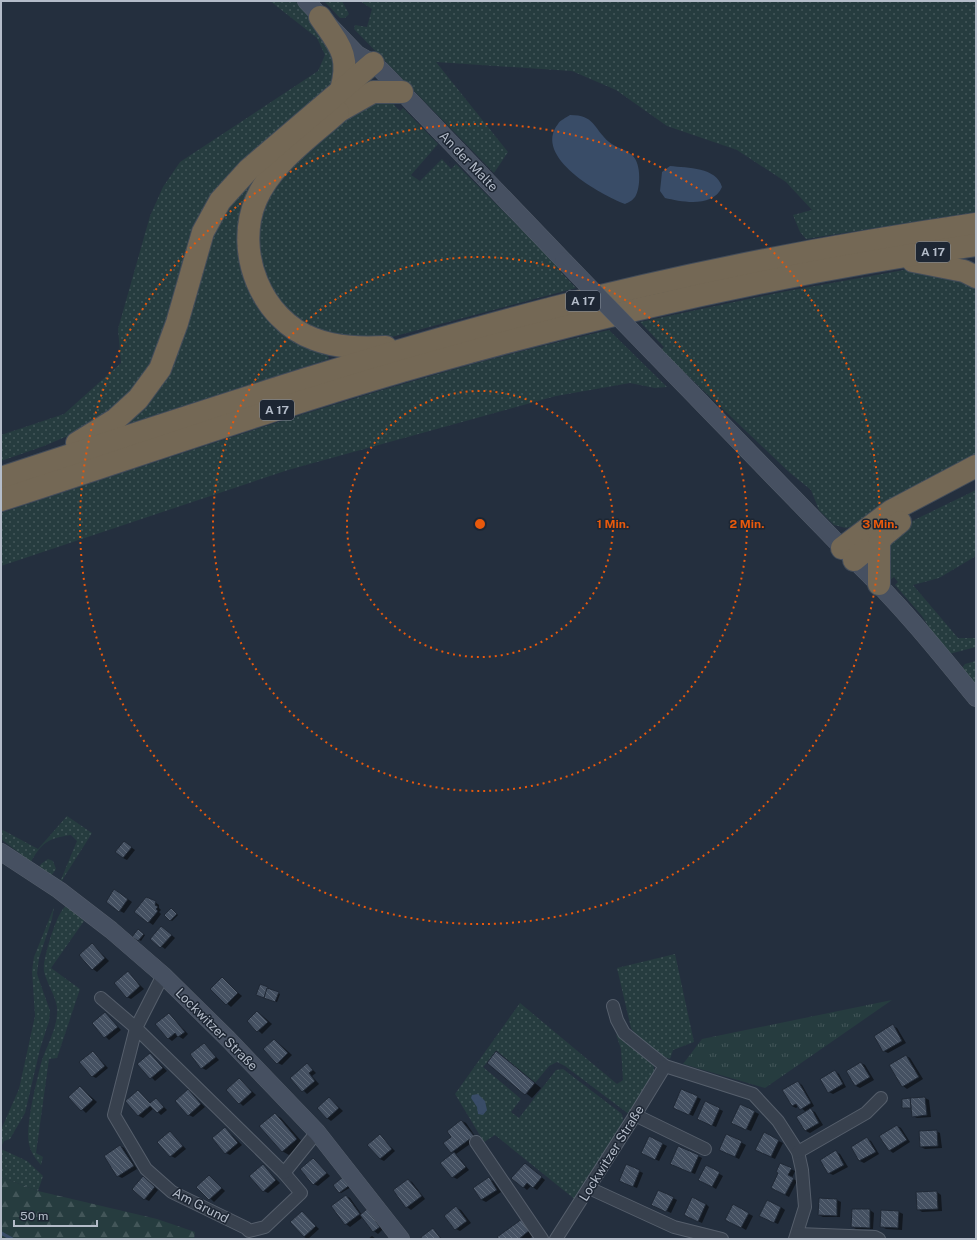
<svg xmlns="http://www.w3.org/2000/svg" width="977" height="1240" font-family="'Public Sans',sans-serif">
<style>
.grass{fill:url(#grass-dots)}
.forest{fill:url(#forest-firs)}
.park{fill:url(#park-tufts)}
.water{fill:#394c67}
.shadow{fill:#0007}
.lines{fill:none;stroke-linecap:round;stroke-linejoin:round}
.stream{stroke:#394c67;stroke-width:3.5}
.building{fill:url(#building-back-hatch);stroke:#1f2835}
.street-casing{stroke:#565f6c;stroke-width:14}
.secondary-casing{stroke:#565f6c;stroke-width:18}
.highway-casing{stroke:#434c59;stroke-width:24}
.street{stroke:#38414e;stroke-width:12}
.secondary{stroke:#465061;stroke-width:17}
.highway{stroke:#746855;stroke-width:22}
.secondary-bridge-casing{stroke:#565f6c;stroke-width:18;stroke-linecap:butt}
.secondary-bridge{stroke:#465061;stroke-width:17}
.ring{fill:none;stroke:#e8590c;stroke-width:2;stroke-dasharray:2 4}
.labels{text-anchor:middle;stroke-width:3;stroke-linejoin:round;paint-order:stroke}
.shield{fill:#1d2633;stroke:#878f9c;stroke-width:1}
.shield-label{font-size:12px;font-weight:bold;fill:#b4bcc9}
.street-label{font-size:13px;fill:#b4bcc9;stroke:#1d2633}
.centre{fill:#e8590c;stroke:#1d2633;stroke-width:2}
.ring-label{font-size:12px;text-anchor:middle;font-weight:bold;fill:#e8590c;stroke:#1d2633;stroke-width:3;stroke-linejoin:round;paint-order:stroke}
</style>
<defs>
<pattern id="grass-dots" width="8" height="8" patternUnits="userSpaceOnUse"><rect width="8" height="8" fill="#263c3f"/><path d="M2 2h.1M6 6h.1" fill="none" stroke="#435659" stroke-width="1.8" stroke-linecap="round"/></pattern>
<pattern id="forest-firs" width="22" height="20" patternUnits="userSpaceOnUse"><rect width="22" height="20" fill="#263c3f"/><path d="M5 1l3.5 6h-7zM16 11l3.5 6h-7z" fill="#435659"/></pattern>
<pattern id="park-tufts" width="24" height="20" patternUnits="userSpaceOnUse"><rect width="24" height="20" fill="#263c3f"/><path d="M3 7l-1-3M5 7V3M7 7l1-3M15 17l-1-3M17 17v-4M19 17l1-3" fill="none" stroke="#435659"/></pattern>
<pattern id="building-back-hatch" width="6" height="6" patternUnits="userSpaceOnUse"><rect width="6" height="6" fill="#455162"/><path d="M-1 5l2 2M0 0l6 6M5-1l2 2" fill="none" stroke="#5d6877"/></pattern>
</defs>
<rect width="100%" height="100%" fill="#242f3e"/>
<!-- grass -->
<g class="grass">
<path d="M 270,1 L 295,1 L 330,39 L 335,45 L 336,86 L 227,185 L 146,380 L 96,424 L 44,446 L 1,461 L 1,435 L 64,414 L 121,363 L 118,329 L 150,216 L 163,187 L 180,162 L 318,71 L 325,55 L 317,38 Z"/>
<path d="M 324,1 L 342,1 L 349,14 L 345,18 L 340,18 Z"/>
<path d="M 360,1 L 976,1 L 976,212 L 806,239 L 800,232 L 793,215 L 812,210 L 786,182 L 737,150 L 667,126 L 616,90 L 572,71 L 436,62 L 508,152 L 494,173 L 354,29 L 355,25 L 367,27 L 372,9 Z"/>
<path d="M 371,98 L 396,101 L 394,105 L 400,111 L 403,108 L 438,144 L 411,175 L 420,181 L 442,159 L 451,169 L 456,164 L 558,266 L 557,268 L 576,288 L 388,338 L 331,338 L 282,311 L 257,264 L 256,222 L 274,179 Z"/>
<path d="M 282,153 L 243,265 L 327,351 L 329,359 L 121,426 L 190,300 L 225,204 Z"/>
<path d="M 904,270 L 929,271 L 976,285 L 976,458 L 855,526 L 846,528 L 834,525 L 819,510 L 811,490 L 789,472 L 661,350 L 664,347 L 640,322 L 782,292 Z"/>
<path d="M 609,330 L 667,387 L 655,388 L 630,383 L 556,396 L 288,470 L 1,566 L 1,513 C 202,447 402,377 609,330 Z"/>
<path d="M 976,490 L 976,556 L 939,578 L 913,585 L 958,638 L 976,638 L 976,647 L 949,654 L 932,632 L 922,616 L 895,585 L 898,582 L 894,577 L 890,580 L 885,544 L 906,524 Z"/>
<path d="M 976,661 L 976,686 L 962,668 L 965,664 Z"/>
<path d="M 67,816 L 92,833 L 61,882 L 60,882 L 77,841 L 71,835 C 49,838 41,843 31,862 L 1,839 L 1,829 L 38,849 Z"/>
<path d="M 48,859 L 53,861 L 56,869 L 51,876 L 38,869 L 41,864 Z"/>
<path d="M 66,906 L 84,921 L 51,968 L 80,989 L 57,1058 L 49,1059 L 36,1153 L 43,1157 L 41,1165 C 35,1158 31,1153 29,1144 C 25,1127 37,1079 42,1060 C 47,1046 56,1030 57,1014 C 59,999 47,986 44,971 C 42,961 57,911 66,906 Z"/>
<path d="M 54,907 L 52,919 L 39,958 L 37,974 L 50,1011 L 49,1021 L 40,1049 L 25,1113 L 10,1139 L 4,1141 L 1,1147 L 1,1130 L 19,1089 L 35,1016 L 32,971 L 34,957 Z"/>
<path d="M 675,954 L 694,1042 L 673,1050 L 670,1059 C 655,1054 639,1041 631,1028 L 617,968 Z"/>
<path d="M 520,1003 L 617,1084 L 623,1080 L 621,1049 L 616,1034 L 653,1063 L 655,1075 L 630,1115 L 565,1066 L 557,1062 L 549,1066 L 535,1083 L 497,1051 L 483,1067 L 521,1099 L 511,1112 L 519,1118 L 556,1070 L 563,1069 L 622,1114 L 624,1125 L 577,1201 L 495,1135 L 484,1142 L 455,1094 Z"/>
<path d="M 1,1149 L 27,1161 L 43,1176 L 38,1191 L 1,1177 Z"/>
</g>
<!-- forest -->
<path class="forest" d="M 1,1177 L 38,1191 L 157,1219 L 195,1232 L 194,1239 L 1,1239 Z"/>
<!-- park -->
<path class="park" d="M 892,1000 L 765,1088 L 683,1064 L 702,1039 Z"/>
<!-- water -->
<g class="water">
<path d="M 570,115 C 595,115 593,128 609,142 C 616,148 626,149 633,156 C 641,164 641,188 635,197 C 632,201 629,202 625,204 C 601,195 532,157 558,124 C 560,120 566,118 570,115 Z"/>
<path d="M 670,166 C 688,168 716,167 722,187 C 713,208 682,202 665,198 L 660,191 L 662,172 Z"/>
<path d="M 478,1094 L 485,1101 L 487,1110 L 483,1115 L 478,1114 L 477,1107 L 471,1098 L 472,1095 Z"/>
</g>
<!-- shadow -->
<g class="shadow">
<path d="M 128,845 L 135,850 L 127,860 L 123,858 Z"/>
<path d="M 119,893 L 132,902 L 124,913 L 120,911 Z"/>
<path d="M 155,902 L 159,905 L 159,908 L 161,910 L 159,912 L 161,914 L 153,925 L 135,912 Z"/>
<path d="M 173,910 L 178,915 L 172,921 L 165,915 Z"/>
<path d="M 138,930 L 145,935 L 141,941 L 134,936 Z"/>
<path d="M 166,930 L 175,938 L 165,949 L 152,939 Z"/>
<path d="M 93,945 L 109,961 L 97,972 L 93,969 Z"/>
<path d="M 128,973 L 144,989 L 131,999 L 127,997 Z"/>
<path d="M 222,979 L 242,996 L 231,1007 L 211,989 Z"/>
<path d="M 261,986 L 280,994 L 277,1002 L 259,996 Z"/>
<path d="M 258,1012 L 272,1024 L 262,1034 L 248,1021 Z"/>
<path d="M 105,1013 L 121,1030 L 109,1040 L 93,1024 Z"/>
<path d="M 169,1014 L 188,1034 L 183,1039 L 178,1036 L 172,1041 L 168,1038 Z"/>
<path d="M 893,1026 L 897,1028 L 906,1043 L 888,1053 L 884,1051 Z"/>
<path d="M 275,1040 L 292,1055 L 282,1065 L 278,1063 Z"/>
<path d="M 204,1044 L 219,1060 L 206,1070 L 202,1068 Z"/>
<path d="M 93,1052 L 108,1068 L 96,1078 L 92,1076 Z"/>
<path d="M 497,1052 L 541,1088 L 532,1098 L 488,1063 Z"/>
<path d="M 150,1054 L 167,1071 L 155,1081 L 139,1064 Z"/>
<path d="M 906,1056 L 910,1058 L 923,1079 L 907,1089 L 903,1086 Z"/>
<path d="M 861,1063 L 865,1065 L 874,1080 L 860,1088 L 856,1086 L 847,1072 Z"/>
<path d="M 307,1064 L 316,1073 L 312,1076 L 319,1084 L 307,1094 L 291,1078 Z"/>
<path d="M 835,1071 L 839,1074 L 846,1087 L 833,1094 L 829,1092 Z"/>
<path d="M 239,1079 L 256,1095 L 243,1106 L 227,1090 Z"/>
<path d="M 798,1082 L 802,1085 L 814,1106 L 809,1109 L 815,1112 L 823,1125 L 810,1133 L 806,1131 L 806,1112 L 799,1106 L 796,1108 L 792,1106 Z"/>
<path d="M 80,1087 L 97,1102 L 86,1113 L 69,1097 Z"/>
<path d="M 188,1090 L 205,1107 L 193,1117 L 189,1115 Z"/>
<path d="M 138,1091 L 151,1104 L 156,1099 L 167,1110 L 161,1115 L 154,1108 L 143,1118 L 139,1116 L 126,1101 Z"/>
<path d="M 697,1097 L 701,1099 L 693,1116 L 678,1109 Z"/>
<path d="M 329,1098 L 343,1111 L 331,1121 L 327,1118 Z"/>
<path d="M 925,1098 L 929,1100 L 931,1117 L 917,1118 L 913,1116 L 912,1108 L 903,1108 L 903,1100 Z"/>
<path d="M 741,1105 L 759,1114 L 751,1131 L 736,1125 Z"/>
<path d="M 719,1109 L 723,1111 L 716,1127 L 702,1121 Z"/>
<path d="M 275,1114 L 281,1118 L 303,1143 L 289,1155 L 282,1151 Z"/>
<path d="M 462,1121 L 466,1123 L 477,1139 L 456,1154 L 469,1170 L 457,1179 L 453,1177 L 453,1137 Z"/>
<path d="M 897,1126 L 901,1128 L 910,1142 L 893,1153 L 889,1150 Z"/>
<path d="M 225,1128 L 242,1145 L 230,1155 L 226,1153 Z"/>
<path d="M 936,1131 L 940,1133 L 942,1148 L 925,1149 L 921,1147 Z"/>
<path d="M 170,1132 L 186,1149 L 175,1158 L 171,1156 Z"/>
<path d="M 764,1134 L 783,1143 L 775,1159 L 760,1152 Z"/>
<path d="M 727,1135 L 746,1145 L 739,1159 L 724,1152 Z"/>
<path d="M 380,1136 L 395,1151 L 384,1161 L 380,1159 Z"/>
<path d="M 867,1139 L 871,1141 L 879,1154 L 864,1163 L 860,1161 L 852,1147 Z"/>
<path d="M 663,1144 L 667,1146 L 659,1161 L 646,1155 Z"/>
<path d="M 120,1146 L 124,1148 L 137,1169 L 122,1178 L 118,1176 Z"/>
<path d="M 836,1152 L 840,1154 L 848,1167 L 833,1175 L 829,1173 Z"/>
<path d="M 698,1156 L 702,1158 L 695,1174 L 675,1166 Z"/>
<path d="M 313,1159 L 330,1176 L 318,1186 L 314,1184 Z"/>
<path d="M 525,1164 L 545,1180 L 537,1190 L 531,1186 L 527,1190 L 513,1178 Z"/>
<path d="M 781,1164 L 795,1171 L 792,1178 L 797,1181 L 789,1197 L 776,1190 Z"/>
<path d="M 263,1166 L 280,1183 L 268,1193 L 264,1191 Z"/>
<path d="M 707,1167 L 723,1176 L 716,1189 L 700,1180 Z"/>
<path d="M 639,1171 L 643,1173 L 637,1188 L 624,1183 Z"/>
<path d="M 209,1176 L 225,1191 L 214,1202 L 198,1187 Z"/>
<path d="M 344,1178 L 351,1187 L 341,1193 L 339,1192 Z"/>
<path d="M 489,1179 L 493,1181 L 501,1192 L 486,1202 L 482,1200 L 475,1188 Z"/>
<path d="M 147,1180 L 158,1190 L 149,1201 L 145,1199 Z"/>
<path d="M 408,1180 L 412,1182 L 425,1199 L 411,1210 L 407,1207 L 394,1191 Z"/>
<path d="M 937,1192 L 941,1195 L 942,1211 L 922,1212 L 918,1209 L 917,1193 Z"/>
<path d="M 346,1196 L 350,1198 L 362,1215 L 371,1213 L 383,1229 L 378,1234 L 374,1231 L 363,1217 L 350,1227 L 346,1224 Z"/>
<path d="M 673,1198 L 677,1200 L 671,1213 L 656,1206 Z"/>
<path d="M 837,1200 L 841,1202 L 840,1217 L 823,1217 L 819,1215 Z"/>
<path d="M 706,1204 L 709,1207 L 702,1223 L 689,1217 Z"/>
<path d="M 734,1206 L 753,1216 L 746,1230 L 727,1219 Z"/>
<path d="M 781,1207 L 785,1210 L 778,1224 L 764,1218 Z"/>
<path d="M 456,1208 L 461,1210 L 471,1223 L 460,1231 L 456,1229 Z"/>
<path d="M 870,1210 L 874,1213 L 873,1229 L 856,1229 L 852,1227 Z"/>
<path d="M 302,1212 L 319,1229 L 308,1239 L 304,1237 Z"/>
<path d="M 899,1212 L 903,1214 L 902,1230 L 886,1229 L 882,1227 Z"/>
<path d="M 522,1220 L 536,1234 L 529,1239 L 500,1239 Z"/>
<path d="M 433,1229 L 442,1239 L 424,1239 Z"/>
<path d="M 372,1236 L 376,1239 L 368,1239 Z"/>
</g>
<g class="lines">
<!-- stream -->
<path class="stream" d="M 1,1233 L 12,1239"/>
</g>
<!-- building -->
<g class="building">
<path d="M 124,841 L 132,847 L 123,858 L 115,852 Z"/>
<path d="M 114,889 L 128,899 L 119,912 L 106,902 Z"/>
<path d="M 146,897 L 156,901 L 155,905 L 158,907 L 156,909 L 158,911 L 148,923 L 134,912 Z"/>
<path d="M 171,908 L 177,914 L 170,921 L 164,915 Z"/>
<path d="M 161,926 L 172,935 L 160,948 L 150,939 Z"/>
<path d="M 138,929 L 144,934 L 138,941 L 132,937 Z"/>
<path d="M 92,943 L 105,958 L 92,970 L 79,955 Z"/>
<path d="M 128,971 L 140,986 L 127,998 L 114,983 Z"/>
<path d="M 222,977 L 238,993 L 226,1005 L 210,989 Z"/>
<path d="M 260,984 L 268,987 L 264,998 L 256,995 Z"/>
<path d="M 267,988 L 279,992 L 275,1002 L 264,998 Z"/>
<path d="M 257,1011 L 268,1022 L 257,1032 L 247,1021 Z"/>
<path d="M 105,1012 L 118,1027 L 104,1038 L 92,1023 Z"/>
<path d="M 169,1013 L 185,1032 L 178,1037 L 175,1033 L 168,1039 L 155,1024 Z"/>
<path d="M 893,1024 L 902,1041 L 883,1052 L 874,1036 Z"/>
<path d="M 274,1039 L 288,1053 L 277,1064 L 263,1049 Z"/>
<path d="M 204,1043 L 216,1057 L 201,1069 L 190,1054 Z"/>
<path d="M 93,1051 L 105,1066 L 92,1077 L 79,1062 Z"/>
<path d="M 496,1051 L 535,1083 L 525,1095 L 487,1063 Z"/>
<path d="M 150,1053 L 163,1068 L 150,1079 L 137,1064 Z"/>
<path d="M 906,1055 L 919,1077 L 902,1087 L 889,1065 Z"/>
<path d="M 861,1062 L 870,1077 L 855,1086 L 846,1071 Z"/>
<path d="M 307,1063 L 313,1070 L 309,1073 L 315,1081 L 302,1092 L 290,1078 Z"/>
<path d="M 835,1070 L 843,1084 L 828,1093 L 820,1079 Z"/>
<path d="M 239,1078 L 252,1092 L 239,1104 L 226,1090 Z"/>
<path d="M 798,1081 L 811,1103 L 800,1110 L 796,1104 L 792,1106 L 782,1090 Z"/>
<path d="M 80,1086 L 93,1100 L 81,1111 L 68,1097 Z"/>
<path d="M 188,1089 L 201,1104 L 188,1116 L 175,1101 Z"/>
<path d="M 681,1089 L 698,1096 L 689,1115 L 673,1108 Z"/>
<path d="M 138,1090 L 150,1103 L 156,1098 L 164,1107 L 157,1113 L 150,1106 L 138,1116 L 125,1101 Z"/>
<path d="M 329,1097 L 339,1108 L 327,1119 L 317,1108 Z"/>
<path d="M 925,1097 L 927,1115 L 912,1117 L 910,1098 Z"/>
<path d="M 910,1098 L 911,1108 L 902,1108 L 902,1099 Z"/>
<path d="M 705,1101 L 720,1108 L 712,1126 L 697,1119 Z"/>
<path d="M 740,1104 L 755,1111 L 746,1130 L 731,1123 Z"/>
<path d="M 811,1108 L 819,1123 L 805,1131 L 796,1117 Z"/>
<path d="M 275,1113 L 297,1139 L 282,1152 L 259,1126 Z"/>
<path d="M 461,1120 L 474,1136 L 451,1153 L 443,1143 L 451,1137 L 447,1131 Z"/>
<path d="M 897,1125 L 907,1140 L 889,1151 L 879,1136 Z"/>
<path d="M 225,1127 L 238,1143 L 225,1154 L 212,1138 Z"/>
<path d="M 937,1130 L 938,1146 L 920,1147 L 919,1131 Z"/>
<path d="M 170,1131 L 183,1146 L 170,1157 L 157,1142 Z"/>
<path d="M 764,1132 L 779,1140 L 771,1157 L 755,1150 Z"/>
<path d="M 380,1134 L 392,1149 L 380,1159 L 367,1145 Z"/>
<path d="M 726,1134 L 742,1141 L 735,1157 L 719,1150 Z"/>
<path d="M 649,1136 L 663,1143 L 655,1160 L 641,1153 Z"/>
<path d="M 867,1137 L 876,1152 L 859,1161 L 851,1147 Z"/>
<path d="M 120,1145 L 134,1166 L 117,1177 L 104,1156 Z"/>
<path d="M 678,1146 L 699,1155 L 691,1173 L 670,1164 Z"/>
<path d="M 836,1150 L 844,1165 L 828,1174 L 820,1160 Z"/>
<path d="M 454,1152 L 466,1167 L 452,1178 L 440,1163 Z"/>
<path d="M 313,1158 L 327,1173 L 313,1185 L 300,1169 Z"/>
<path d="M 525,1163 L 542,1177 L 533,1188 L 527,1183 L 523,1188 L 511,1178 Z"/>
<path d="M 780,1163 L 792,1168 L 788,1175 L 794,1178 L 785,1195 L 771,1188 L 778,1173 L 776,1172 Z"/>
<path d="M 263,1164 L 276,1180 L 263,1192 L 249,1176 Z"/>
<path d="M 626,1164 L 640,1170 L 633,1187 L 619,1181 Z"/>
<path d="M 706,1165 L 720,1172 L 712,1187 L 698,1180 Z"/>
<path d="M 209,1175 L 222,1188 L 209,1200 L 196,1187 Z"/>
<path d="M 143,1176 L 155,1187 L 144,1200 L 132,1189 Z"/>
<path d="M 343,1177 L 350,1185 L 339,1193 L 333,1185 Z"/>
<path d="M 489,1177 L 497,1190 L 481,1200 L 473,1188 Z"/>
<path d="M 408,1179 L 422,1196 L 406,1208 L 393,1190 Z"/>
<path d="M 658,1190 L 674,1197 L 666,1212 L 651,1205 Z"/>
<path d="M 937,1191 L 938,1209 L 917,1210 L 916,1192 Z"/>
<path d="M 346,1195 L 360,1214 L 345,1225 L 331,1206 Z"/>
<path d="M 692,1197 L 706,1204 L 698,1222 L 684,1215 Z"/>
<path d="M 819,1198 L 837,1199 L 837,1216 L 818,1215 Z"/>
<path d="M 767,1200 L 781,1207 L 774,1223 L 759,1216 Z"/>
<path d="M 733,1204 L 749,1213 L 741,1228 L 725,1220 Z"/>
<path d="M 456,1206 L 467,1221 L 455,1230 L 444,1216 Z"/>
<path d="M 367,1209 L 380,1227 L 373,1232 L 360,1215 Z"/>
<path d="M 852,1209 L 870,1209 L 870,1228 L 851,1227 Z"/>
<path d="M 881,1210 L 899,1211 L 898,1228 L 880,1227 Z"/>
<path d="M 302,1211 L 316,1226 L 304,1237 L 290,1222 Z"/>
<path d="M 522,1219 L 530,1230 L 519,1239 L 499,1239 L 497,1237 Z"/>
<path d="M 433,1228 L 441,1239 L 422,1239 L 421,1237 Z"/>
</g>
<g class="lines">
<!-- street casing -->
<g class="street-casing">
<g id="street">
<path d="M 101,998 L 136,1028 L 284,1173 L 301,1193 L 265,1227 L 249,1231 L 246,1228 L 172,1192 L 146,1169 L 114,1115 L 136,1028 L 163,975"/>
<path d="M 613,1006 L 617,1020 L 624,1033 L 665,1066 L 753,1094 L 778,1121 L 798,1152 L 802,1170 L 805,1207 L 795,1239"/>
<path d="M 635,1115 L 705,1149"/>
<path d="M 476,1142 L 542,1239"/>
<path d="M 798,1152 L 866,1113 L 881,1098"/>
<path d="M 284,1173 L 317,1132"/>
<path d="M 589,1188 L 674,1227 L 722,1239"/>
<path d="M 798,1234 L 875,1237 L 879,1239"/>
<path d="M 556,1239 L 632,1120 L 665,1066"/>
</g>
</g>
<!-- secondary casing -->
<g class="secondary-casing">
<g id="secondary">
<path d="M 306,1 L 357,54 L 373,63 L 381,70 L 564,261"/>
<path d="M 655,355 L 854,560 C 899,603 937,650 976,698"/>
<path d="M 1,852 L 59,890 L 111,930 L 163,975 L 228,1039 L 317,1132 L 401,1239"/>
</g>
</g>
<!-- highway casing -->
<g class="highway-casing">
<g id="highway">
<path d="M 320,17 C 339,45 351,55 341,90"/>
<path d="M 341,110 L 373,92 L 402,92"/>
<path d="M 338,112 C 309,138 272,163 256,200 C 234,251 261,320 314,339 C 337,348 362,348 386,347"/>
<path d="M 913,261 L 964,271 L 976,277"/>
<path d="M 77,443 L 116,419 L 138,399 L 160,369 L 177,323 L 203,232 L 220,201 L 249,169 L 373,63"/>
<path d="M 1,478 C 184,418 367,356 553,308 C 692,272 834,245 976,224"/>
<path d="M 1,500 C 147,453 293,401 441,360 C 616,311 795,271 976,245"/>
<path d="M 842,548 L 891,511 L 976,466"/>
<path d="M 854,560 L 900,522"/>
<path d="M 879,584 L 879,543 L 883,535"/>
</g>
</g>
<!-- street -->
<use href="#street" class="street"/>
<!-- secondary -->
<use href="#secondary" class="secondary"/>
<!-- highway -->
<use href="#highway" class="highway"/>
<!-- secondary-bridge casing -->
<g class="secondary-bridge-casing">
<path id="secondary-bridge" d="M 564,261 L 655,355"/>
</g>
<!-- secondary-bridge -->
<use href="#secondary-bridge" class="secondary-bridge"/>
</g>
<!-- distance rings -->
<g class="ring">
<circle cx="480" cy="524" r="133"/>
<circle cx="480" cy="524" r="267"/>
<circle cx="480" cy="524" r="400"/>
</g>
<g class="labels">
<!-- shield labels -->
<g class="shield">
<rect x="916" y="242" width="34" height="20" rx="3"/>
<rect x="566" y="291" width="34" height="20" rx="3"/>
<rect x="260" y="400" width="34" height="20" rx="3"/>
</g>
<g class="shield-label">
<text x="933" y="256">A 17</text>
<text x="583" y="305">A 17</text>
<text x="277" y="414">A 17</text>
</g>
<!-- street labels -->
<g class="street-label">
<text transform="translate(469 161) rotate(46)" y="5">An der Malte</text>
<text transform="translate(217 1029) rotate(45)" y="5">Lockwitzer Straße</text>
<text transform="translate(611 1153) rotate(-58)" y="5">Lockwitzer Straße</text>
<text transform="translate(201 1205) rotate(27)" y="5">Am Grund</text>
</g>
</g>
<circle cx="480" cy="524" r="6" class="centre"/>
<g class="ring-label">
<text x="613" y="528">1 Min.</text>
<text x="747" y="528">2 Min.</text>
<text x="880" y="528">3 Min.</text>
</g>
<!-- border -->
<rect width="977" height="1240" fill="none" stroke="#b4bcc9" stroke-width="4"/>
<!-- scale -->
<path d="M14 1220v6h83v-6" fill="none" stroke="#b4bcc9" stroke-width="2"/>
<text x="20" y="1220" font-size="12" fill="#b4bcc9" stroke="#1d2633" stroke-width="3" paint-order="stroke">50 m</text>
</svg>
